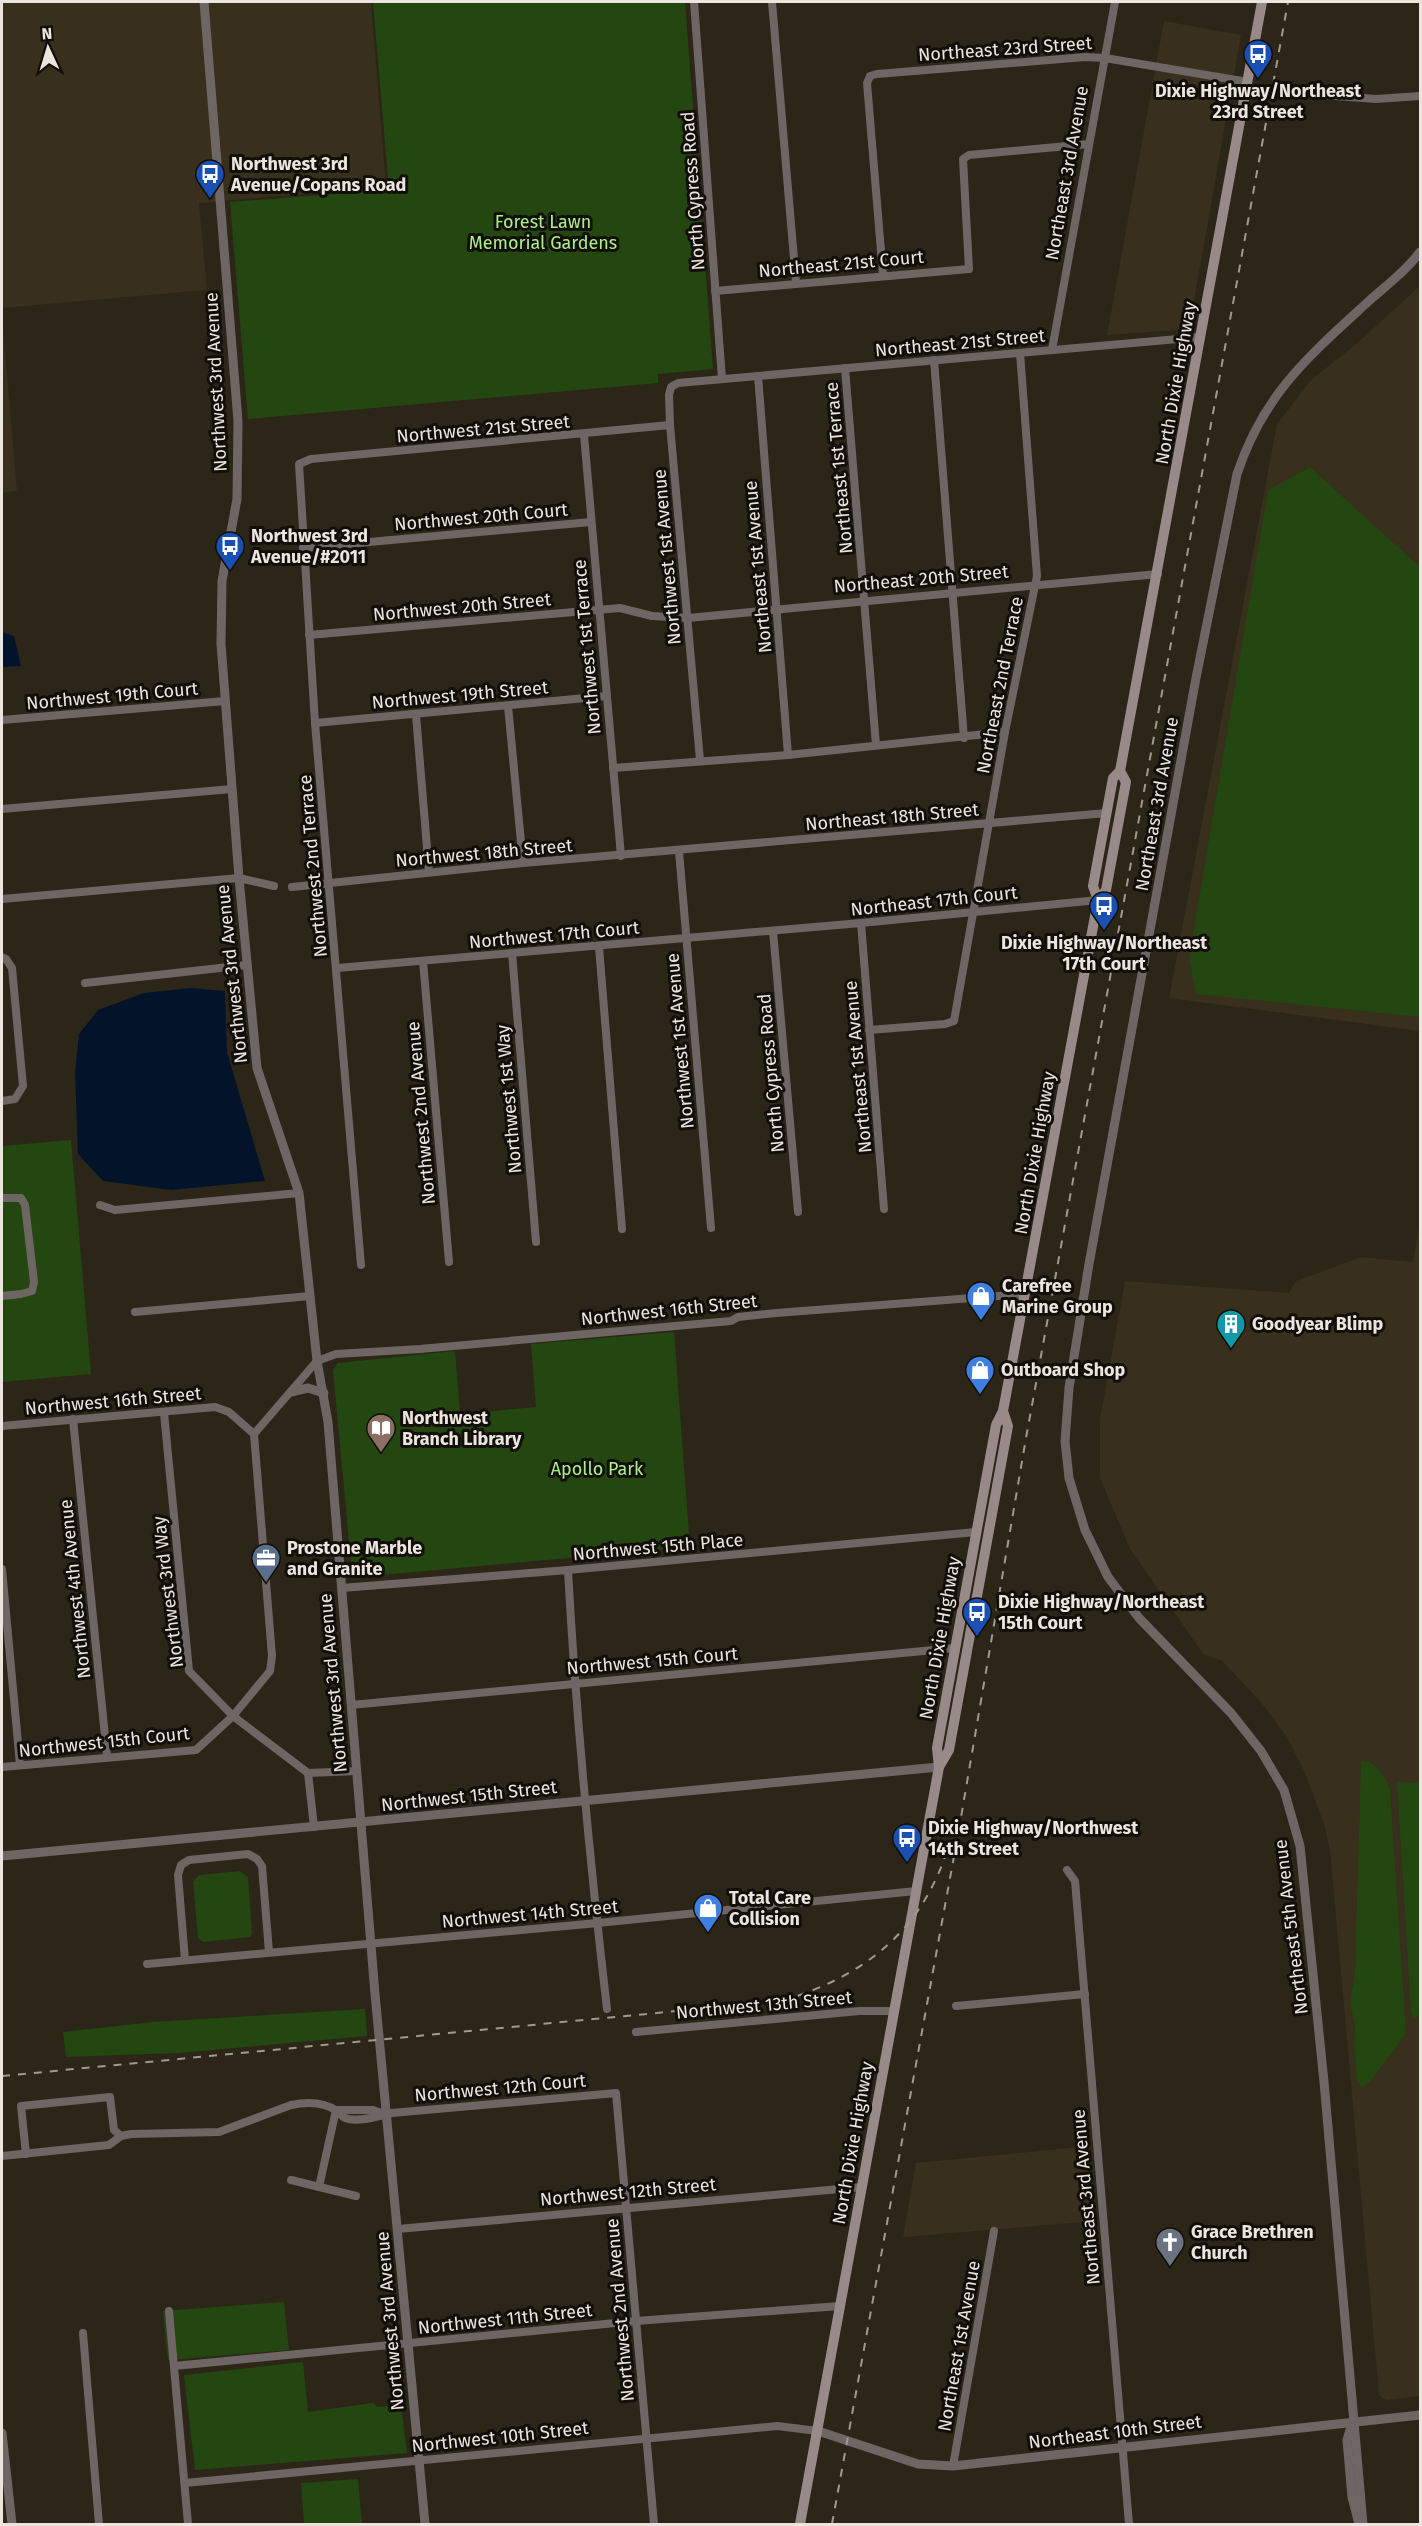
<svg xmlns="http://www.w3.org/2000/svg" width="1422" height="2526" font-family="'Fira Sans',sans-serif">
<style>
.built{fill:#382f1c}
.green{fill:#244610}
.water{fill:#03142a}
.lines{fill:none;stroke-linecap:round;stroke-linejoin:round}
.minor{stroke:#6e6665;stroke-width:8}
.tertiary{stroke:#6e6665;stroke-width:9}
.secondary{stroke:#978a88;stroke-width:10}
.rail{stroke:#9f9a90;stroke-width:2;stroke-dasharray:8 8;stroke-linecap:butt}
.labels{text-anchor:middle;stroke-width:6;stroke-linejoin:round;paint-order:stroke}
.street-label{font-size:18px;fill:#eae6de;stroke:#120f0a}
.poi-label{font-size:18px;font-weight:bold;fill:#eae6de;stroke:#120f0a;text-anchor:start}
.park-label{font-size:18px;fill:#aaf087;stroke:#120f0a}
</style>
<rect width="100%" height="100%" fill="#2c2619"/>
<!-- built -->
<g class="built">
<path d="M 2,2 L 371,2 L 386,187 L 199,203 L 207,290 L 2,308 Z"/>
<path d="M 1164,21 L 1241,35 L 1189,329 L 1107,335 Z"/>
<path d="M 1420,286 L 1420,1031 L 1169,998 L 1277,424 L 1311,380 L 1355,345 Z"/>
<path d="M 2,314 L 17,491 L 2,493 Z"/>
<path d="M 1420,1220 L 1420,2396 L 1386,2400 L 1379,2395 L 1330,1850 L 1324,1824 L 1305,1773 L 1287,1737 L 1260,1701 L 1221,1660 L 1204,1655 L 1130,1549 L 1100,1478 L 1100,1419 L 1125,1281 L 1289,1293 L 1296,1281 L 1361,1257 L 1413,1262 Z"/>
<path d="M 1090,2146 L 1095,2221 L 903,2237 L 916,2163 Z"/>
</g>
<!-- green -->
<g class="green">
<path d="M 373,2 L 685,2 L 713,369 L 658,374 L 658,383 L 248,419 L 230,202 L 389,190 Z"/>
<path d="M 1310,467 L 1420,567 L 1420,1017 L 1196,994 L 1189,958 L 1268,490 Z"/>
<path d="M 71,1140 L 91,1374 L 2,1382 L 2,1146 Z"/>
<path d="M 674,1332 L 690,1547 L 359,1577 L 352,1574 L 333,1370 L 338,1363 L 455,1351 L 460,1414 L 536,1407 L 531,1344 Z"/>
<path d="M 1363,1760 C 1377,1763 1386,1777 1390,1789 L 1406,2033 L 1371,2081 L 1362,2088 L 1357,2079 L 1354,2048 L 1355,2025 L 1350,2003 L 1355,1971 L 1361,1762 Z"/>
<path d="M 1397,1782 L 1420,1783 L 1420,2013 L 1414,2019 L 1411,2013 Z"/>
<path d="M 240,1871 L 248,1877 L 252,1934 L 250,1937 L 203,1942 L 198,1938 L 193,1882 L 199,1875 Z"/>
<path d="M 365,2009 L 367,2036 L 179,2053 L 66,2057 L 63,2032 L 153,2022 Z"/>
<path d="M 284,2302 L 289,2350 L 168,2360 L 163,2311 Z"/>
<path d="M 303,2362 L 308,2412 L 373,2403 L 377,2407 L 401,2405 L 407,2453 L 195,2470 L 184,2375 Z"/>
<path d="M 358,2479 L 362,2524 L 304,2524 L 301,2483 Z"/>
</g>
<!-- water -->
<g class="water">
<path d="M 2,632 L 14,636 L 21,666 L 2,667 Z"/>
<path d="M 190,988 L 225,991 L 227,1052 L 265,1181 L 171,1190 L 103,1181 L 78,1154 L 75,1073 L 79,1034 L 98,1010 L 144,993 Z"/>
</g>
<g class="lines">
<!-- minor -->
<g class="minor">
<path d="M 694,2 L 722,379"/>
<path d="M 772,2 L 796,282"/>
<path d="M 1307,94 L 1376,99 L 1420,96"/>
<path d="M 883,275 L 867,83 L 870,76 L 877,74 L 1085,57 L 1105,58 L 1248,82"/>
<path d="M 715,291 L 969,269 L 963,159 L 969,155 L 1089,144"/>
<path d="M 1052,350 L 1115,2"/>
<path d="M 934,360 L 964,738"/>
<path d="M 845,368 L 876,745"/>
<path d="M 758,376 L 788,755"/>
<path d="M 584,435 L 621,856"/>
<path d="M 303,548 L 591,522"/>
<path d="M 309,635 L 620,608 L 652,616 L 688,618 L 1158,574"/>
<path d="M 508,706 L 523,863"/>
<path d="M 416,715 L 429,872"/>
<path d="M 2,720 L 225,701"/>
<path d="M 315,723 L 607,696"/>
<path d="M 700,760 L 670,425 L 669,395 L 671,387 L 678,383 L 1201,337"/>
<path d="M 613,768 L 788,755 L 1005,732"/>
<path d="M 2,809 L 232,789"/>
<path d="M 679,851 L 711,1228"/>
<path d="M 292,887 L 523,863 L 1107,813"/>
<path d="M 2,899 L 239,878 L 274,886"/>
<path d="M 861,923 L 884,1209"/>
<path d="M 773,931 L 798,1212"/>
<path d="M 599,947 L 622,1229"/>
<path d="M 512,953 L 536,1242"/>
<path d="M 2,957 L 6,959 L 12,968 L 23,1086 L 15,1099 L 2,1101"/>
<path d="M 423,961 L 449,1262"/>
<path d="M 337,968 L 861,923 L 1098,900"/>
<path d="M 85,983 L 247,965"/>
<path d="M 869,1030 L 945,1024 L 954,1021 L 1005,732 L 1037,576 L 1020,353"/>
<path d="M 2,1198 L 21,1198 L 25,1205 L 34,1282 L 32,1291 L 21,1294 L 2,1296"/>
<path d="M 100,1205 L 115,1210 L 299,1193"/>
<path d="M 361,1265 L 315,723 L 299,464 L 311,459 L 670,425"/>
<path d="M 135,1312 L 310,1296"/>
<path d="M 164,1413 L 189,1671 L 233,1716 L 308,1773 L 357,1771"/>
<path d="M 73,1419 L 107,1756"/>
<path d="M 2,1426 L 215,1407 L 229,1412 L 254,1434"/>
<path d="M 2,1569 L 20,1765"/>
<path d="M 568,1570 C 576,1717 590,1863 607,2009"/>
<path d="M 342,1588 L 568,1570 L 976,1532"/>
<path d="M 351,1705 L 955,1648"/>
<path d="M 2,1767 L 196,1750 L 233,1716 L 270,1671 L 272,1656 L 254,1434 L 317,1361 L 336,1354 L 420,1349 L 731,1321 L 738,1317 L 776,1313 L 1025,1294"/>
<path d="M 308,1773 L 314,1827"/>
<path d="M 1067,1870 L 1075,1881 L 1129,2524"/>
<path d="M 185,1960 L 178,1875 L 181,1865 L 189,1860 L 248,1854 L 257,1859 L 262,1866 L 269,1952"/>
<path d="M 147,1964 L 598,1923 L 916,1891"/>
<path d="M 956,2006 L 1085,1994"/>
<path d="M 636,2032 L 859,2011 L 894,2011"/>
<path d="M 336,2110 L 373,2110 L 385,2114"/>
<path d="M 26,2154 L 21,2106 L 110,2097 L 114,2130 L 121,2136"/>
<path d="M 2,2156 L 109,2145 L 121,2136 L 131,2134 L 219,2132 L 291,2105 C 306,2102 324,2102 337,2111 C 340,2113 342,2117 345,2118 C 357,2123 380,2116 392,2113 L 616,2093 L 654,2524"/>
<path d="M 291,2180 L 356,2196"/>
<path d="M 319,2187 L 336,2110"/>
<path d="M 398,2229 L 862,2187"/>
<path d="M 169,2311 L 188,2524"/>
<path d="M 83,2333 L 99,2524"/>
<path d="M 174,2366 L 636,2321 L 840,2306"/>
<path d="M 953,2466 L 994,2231"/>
<path d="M 185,2483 L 777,2426 L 818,2431"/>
</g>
<!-- tertiary -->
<g class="tertiary">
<path d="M 204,2 L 238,421 L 237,499 L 222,581 L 221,644 L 239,878 L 257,1068 L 299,1193 L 317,1361 L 328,1422 L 375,1994 L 425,2524"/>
<path d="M 291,1392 L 308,1388 L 324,1393"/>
<path d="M 2,1856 L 939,1767"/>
<path d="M 1352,2423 L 1347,2440 L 1352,2497 L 1359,2524"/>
<path d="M 818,2431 L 918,2464 L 953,2466 L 1420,2415"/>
<path d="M 2,2433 L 12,2524"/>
<path d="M 1363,2524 L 1324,2082 L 1300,1846 L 1284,1790 L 1261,1751 L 1231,1713 L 1139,1618 L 1108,1577 L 1085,1530 L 1069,1478 L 1065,1441 L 1069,1388 L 1089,1264 L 1196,678 L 1237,474 C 1264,393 1309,356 1370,300 C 1387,285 1407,270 1420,252"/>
</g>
<!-- secondary -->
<g class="secondary">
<path d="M 1098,900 L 1106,890 L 1126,782 L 1120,771"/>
<path d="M 939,1767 L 949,1750 L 1008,1426 L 1003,1411"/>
<path d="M 800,2524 L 939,1767 L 937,1748 L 996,1425 L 1003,1411 L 1098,900 L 1093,886 L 1113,778 L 1120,771 L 1262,2"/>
</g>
<!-- rail -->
<g class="rail">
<path d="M 2,2076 L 781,2001 C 864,1977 924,1930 949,1844"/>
<path d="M 832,2524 L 959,1829 L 1026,1438 L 1288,2"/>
</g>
</g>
<!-- icons -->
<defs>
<g id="bus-pin" transform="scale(1.5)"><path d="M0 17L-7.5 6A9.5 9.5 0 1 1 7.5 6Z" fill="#1a4fb4" stroke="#120f0a"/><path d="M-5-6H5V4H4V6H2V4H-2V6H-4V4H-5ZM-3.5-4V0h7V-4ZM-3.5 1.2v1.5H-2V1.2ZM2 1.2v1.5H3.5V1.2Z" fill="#fff"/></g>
<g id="shop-pin" transform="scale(1.5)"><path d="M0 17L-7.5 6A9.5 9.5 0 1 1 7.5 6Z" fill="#3f7fe0" stroke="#120f0a"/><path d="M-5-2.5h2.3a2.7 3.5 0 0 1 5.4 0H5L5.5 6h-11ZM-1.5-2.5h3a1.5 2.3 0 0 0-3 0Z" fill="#fff"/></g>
<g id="building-pin" transform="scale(1.5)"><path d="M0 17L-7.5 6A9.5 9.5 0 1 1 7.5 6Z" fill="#0f9aa8" stroke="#120f0a"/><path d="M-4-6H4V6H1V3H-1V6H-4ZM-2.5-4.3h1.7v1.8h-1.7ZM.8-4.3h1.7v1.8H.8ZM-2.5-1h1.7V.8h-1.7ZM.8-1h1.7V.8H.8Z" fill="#fff"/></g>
<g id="library-pin" transform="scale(1.5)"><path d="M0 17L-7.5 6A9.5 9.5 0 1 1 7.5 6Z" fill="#8d6e63" stroke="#120f0a"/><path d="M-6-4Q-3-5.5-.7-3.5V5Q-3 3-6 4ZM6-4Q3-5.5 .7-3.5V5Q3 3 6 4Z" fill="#fff"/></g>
<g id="office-pin" transform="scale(1.5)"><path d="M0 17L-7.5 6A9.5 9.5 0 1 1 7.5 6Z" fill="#5c6f8a" stroke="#120f0a"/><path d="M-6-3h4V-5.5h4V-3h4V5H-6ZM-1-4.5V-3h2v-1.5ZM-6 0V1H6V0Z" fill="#fff"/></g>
<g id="church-pin" transform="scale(1.5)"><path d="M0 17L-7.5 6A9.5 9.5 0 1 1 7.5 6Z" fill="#6b7280" stroke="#120f0a"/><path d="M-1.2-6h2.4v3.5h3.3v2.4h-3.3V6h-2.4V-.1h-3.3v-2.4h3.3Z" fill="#fff"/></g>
</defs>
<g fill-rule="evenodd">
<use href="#bus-pin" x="1258" y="54"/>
<use href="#bus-pin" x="210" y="174"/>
<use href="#bus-pin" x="230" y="546"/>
<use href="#bus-pin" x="1104" y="906"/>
<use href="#shop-pin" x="981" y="1296"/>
<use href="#building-pin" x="1231" y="1324"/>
<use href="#shop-pin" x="980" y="1370"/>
<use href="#library-pin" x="381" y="1428"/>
<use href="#office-pin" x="266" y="1558"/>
<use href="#bus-pin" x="977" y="1612"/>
<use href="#bus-pin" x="907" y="1838"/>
<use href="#shop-pin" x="708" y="1908"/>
<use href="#church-pin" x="1170" y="2242"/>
</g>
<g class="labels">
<!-- street labels -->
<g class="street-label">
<text transform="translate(1005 49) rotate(-4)" y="6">Northeast 23rd Street</text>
<text transform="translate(1067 173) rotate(-80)" y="6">Northeast 3rd Avenue</text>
<text transform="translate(693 191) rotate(-94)" y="6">North Cypress Road</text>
<text transform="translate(841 264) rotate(-5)" y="6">Northeast 21st Court</text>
<text transform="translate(960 343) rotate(-5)" y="6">Northeast 21st Street</text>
<text transform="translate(216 382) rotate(-93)" y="6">Northwest 3rd Avenue</text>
<text transform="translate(1176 383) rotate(-80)" y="6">North Dixie Highway</text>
<text transform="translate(483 429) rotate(-5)" y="6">Northwest 21st Street</text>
<text transform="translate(839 468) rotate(-95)" y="6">Northeast 1st Terrace</text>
<text transform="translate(481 517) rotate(-5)" y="6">Northwest 20th Court</text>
<text transform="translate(667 557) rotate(-95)" y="6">Northwest 1st Avenue</text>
<text transform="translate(758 567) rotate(-95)" y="6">Northeast 1st Avenue</text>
<text transform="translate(921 579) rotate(-5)" y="6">Northeast 20th Street</text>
<text transform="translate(462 607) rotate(-5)" y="6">Northwest 20th Street</text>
<text transform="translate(587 647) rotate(-95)" y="6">Northwest 1st Terrace</text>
<text transform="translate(1000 685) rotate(-79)" y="6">Northeast 2nd Terrace</text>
<text transform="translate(460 695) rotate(-5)" y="6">Northwest 19th Street</text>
<text transform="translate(112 696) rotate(-5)" y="6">Northwest 19th Court</text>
<text transform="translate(1157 804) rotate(-80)" y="6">Northeast 3rd Avenue</text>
<text transform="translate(892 817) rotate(-5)" y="6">Northeast 18th Street</text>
<text transform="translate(484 853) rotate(-5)" y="6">Northwest 18th Street</text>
<text transform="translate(313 866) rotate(-95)" y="6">Northwest 2nd Terrace</text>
<text transform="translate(934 901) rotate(-6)" y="6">Northeast 17th Court</text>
<text transform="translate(554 935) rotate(-5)" y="6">Northwest 17th Court</text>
<text transform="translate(232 974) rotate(-96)" y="6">Northwest 3rd Avenue</text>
<text transform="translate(680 1041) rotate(-95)" y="6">Northwest 1st Avenue</text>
<text transform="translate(858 1067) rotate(-95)" y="6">Northeast 1st Avenue</text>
<text transform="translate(771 1073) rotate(-95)" y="6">North Cypress Road</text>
<text transform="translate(509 1099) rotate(-95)" y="6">Northwest 1st Way</text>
<text transform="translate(421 1113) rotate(-95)" y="6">Northwest 2nd Avenue</text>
<text transform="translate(1035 1153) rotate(-80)" y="6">North Dixie Highway</text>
<text transform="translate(669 1310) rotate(-6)" y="6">Northwest 16th Street</text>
<text transform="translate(113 1401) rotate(-5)" y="6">Northwest 16th Street</text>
<text transform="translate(658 1547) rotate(-5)" y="6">Northwest 15th Place</text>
<text transform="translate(75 1589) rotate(-96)" y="6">Northwest 4th Avenue</text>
<text transform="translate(168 1592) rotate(-97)" y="6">Northwest 3rd Way</text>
<text transform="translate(940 1638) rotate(-80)" y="6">North Dixie Highway</text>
<text transform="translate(652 1661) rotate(-5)" y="6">Northwest 15th Court</text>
<text transform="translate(333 1683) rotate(-95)" y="6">Northwest 3rd Avenue</text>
<text transform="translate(104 1742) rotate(-6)" y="6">Northwest 15th Court</text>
<text transform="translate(469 1796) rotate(-6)" y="6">Northwest 15th Street</text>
<text transform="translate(530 1914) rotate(-5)" y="6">Northwest 14th Street</text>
<text transform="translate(1291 1927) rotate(-97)" y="6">Northeast 5th Avenue</text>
<text transform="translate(764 2005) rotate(-5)" y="6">Northwest 13th Street</text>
<text transform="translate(500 2088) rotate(-5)" y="6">Northwest 12th Court</text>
<text transform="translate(853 2143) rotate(-80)" y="6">North Dixie Highway</text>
<text transform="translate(628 2192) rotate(-5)" y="6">Northwest 12th Street</text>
<text transform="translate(1086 2197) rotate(-95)" y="6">Northeast 3rd Avenue</text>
<text transform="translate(620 2310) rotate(-95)" y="6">Northwest 2nd Avenue</text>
<text transform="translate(505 2319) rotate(-6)" y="6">Northwest 11th Street</text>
<text transform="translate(390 2321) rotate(-95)" y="6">Northwest 3rd Avenue</text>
<text transform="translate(959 2346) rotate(-80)" y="6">Northeast 1st Avenue</text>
<text transform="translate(1115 2432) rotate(-7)" y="6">Northeast 10th Street</text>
<text transform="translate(500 2437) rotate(-6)" y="6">Northwest 10th Street</text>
</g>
<!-- poi labels -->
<g class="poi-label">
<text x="1258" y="97" text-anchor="middle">Dixie Highway/Northeast<tspan x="1258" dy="21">23rd Street</tspan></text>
<text x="231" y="170">Northwest 3rd<tspan x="231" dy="21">Avenue/Copans Road</tspan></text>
<text x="251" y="542">Northwest 3rd<tspan x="251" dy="21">Avenue/#2011</tspan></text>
<text x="1104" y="949" text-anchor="middle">Dixie Highway/Northeast<tspan x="1104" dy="21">17th Court</tspan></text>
<text x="1002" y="1292">Carefree<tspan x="1002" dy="21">Marine Group</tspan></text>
<text x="1252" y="1330">Goodyear Blimp</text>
<text x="1001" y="1376">Outboard Shop</text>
<text x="402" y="1424">Northwest<tspan x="402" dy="21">Branch Library</tspan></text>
<text x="287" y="1554">Prostone Marble<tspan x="287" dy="21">and Granite</tspan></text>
<text x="998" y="1608">Dixie Highway/Northeast<tspan x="998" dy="21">15th Court</tspan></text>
<text x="928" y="1834">Dixie Highway/Northwest<tspan x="928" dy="21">14th Street</tspan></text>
<text x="729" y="1904">Total Care<tspan x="729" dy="21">Collision</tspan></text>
<text x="1191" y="2238">Grace Brethren<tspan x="1191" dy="21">Church</tspan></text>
</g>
<!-- park labels -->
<g class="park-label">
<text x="543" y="228">Forest Lawn<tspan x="543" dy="21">Memorial Gardens</tspan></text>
<text x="597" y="1475">Apollo Park</text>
</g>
</g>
<!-- border -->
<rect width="1422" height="2526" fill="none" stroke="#eae6de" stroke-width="6"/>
<!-- north arrow -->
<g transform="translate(48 48) rotate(356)" stroke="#120f0a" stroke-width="4.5" paint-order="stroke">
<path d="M0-4.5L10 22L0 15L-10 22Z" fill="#eae6de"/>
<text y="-9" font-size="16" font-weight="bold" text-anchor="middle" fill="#eae6de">N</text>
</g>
</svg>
